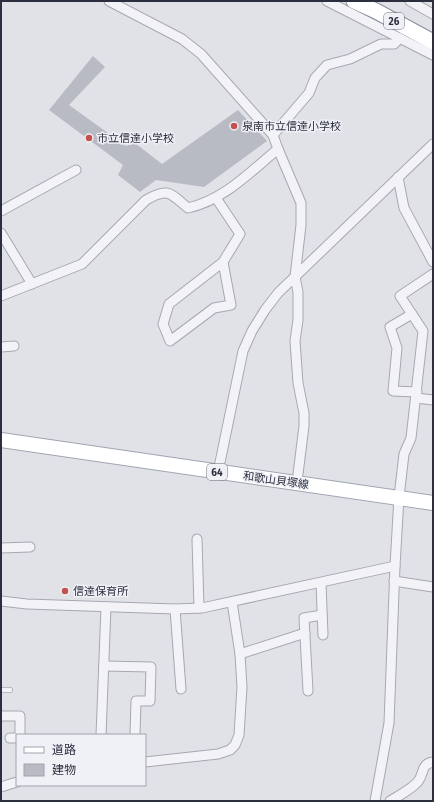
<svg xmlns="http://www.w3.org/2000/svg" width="434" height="802" font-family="'Fira Sans','Noto Sans JP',sans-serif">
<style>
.building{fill:#b8bbc4}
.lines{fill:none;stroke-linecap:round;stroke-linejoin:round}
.service-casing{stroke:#a6a8b2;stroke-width:6}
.minor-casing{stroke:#a6a8b2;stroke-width:11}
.primary-casing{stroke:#a1a5b2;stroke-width:16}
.trunk-casing{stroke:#898e9d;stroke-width:17}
.service{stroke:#f3f3f7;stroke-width:4.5}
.minor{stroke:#f3f3f7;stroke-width:9}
.primary{stroke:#fff;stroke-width:14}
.trunk{stroke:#fff;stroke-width:15}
.poi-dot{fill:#c25150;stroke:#f0f1f6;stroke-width:1.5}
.labels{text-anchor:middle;stroke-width:3;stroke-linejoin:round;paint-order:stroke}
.shield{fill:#f0f1f6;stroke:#656875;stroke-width:1}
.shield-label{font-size:10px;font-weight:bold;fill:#2a2e3e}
.poi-label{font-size:11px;fill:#2a2e3e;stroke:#f0f1f6;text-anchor:start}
.street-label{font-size:11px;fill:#2a2e3e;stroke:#f0f1f6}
</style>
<rect width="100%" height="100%" fill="#e0e2e8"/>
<!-- building -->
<path class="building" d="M 93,56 L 105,67 L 69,105 L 126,146 L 135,143 L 162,164 L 238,110 L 267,141 L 204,187 L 156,180 L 140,192 L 118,175 L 123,165 L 49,110 Z"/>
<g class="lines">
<!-- service casing -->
<g class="service-casing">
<path id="service" d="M 1,690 L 10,690"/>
</g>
<!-- minor casing -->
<g class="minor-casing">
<g id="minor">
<path d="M 109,1 L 182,39 L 201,54 L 273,135 L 278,149 L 301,203 L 301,225 L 295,277 L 298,292 L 298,320 L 295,341 L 298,383 L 304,413 L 304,426 L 297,482"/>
<path d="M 327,1 L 433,55"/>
<path d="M 410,1 L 433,14"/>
<path d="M 273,135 L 309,93 L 315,78 L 327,65 L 350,59 L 381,44 L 394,44 L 400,38"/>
<path d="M 398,177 L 404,208 L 433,262"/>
<path d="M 216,198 L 240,234 L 223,262 L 169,304 L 163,324 L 170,341 L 214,308 L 231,305 L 223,262"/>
<path d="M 1,211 L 76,170"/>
<path d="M 1,233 L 32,284"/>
<path d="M 1,296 L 82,264 L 146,200 C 168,187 170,193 188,208 C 224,200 250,172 278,149"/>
<path d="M 412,314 L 390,327 L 397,348 L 393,391 L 417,392"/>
<path d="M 1,347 L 14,346"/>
<path d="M 416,398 L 433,400"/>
<path d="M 218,472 L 243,351 L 252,331 L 265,310 L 278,293 L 433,144"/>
<path d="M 197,539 L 199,608"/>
<path d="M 1,548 L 30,547"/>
<path d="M 394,581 L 433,587"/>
<path d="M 321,583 L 323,635"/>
<path d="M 1,601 L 27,604 L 175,609 L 202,608 L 395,566"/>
<path d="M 175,609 L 181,689"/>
<path d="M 240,654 L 305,633"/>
<path d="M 104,666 L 151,667 L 150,701 L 136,701 L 135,735"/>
<path d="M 308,691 L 304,618 L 322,615"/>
<path d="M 1,716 L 20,716 L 20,735"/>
<path d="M 101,735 L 106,607"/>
<path d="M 10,738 L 17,738"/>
<path d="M 145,762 L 218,754 L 230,750 L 235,745 L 239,735 L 242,687 L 240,654 L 232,602"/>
<path d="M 1,787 L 17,782"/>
<path d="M 375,801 L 389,723 L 395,566 L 399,497 L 404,454 L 411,438 L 423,331 L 400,296 L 433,274"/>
<path d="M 390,801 C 398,796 414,788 419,780 C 424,773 421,764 433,762"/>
</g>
</g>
<!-- primary casing -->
<g class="primary-casing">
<path id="primary" d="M 1,440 L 433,503"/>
</g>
<!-- trunk casing -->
<g class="trunk-casing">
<path id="trunk" d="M 354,1 L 376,11 L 433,42"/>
</g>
<!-- service -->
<use href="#service" class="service"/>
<!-- minor -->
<use href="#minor" class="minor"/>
<!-- primary -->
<use href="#primary" class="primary"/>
<!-- trunk -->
<use href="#trunk" class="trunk"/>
</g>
<!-- markers -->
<g class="poi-dot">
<circle cx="234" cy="126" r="4"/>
<circle cx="89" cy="138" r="4"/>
<circle cx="65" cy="591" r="4"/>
</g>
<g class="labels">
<!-- shield labels -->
<g class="shield">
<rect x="384" y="13" width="20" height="16" rx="3"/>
<rect x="207" y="464" width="20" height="16" rx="3"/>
</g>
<g class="shield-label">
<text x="394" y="25">26</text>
<text x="217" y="476">64</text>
</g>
<!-- poi labels -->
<g class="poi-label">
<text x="242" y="130">泉南市立信達小学校</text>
<text x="97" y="142">市立信達小学校</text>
<text x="73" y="595">信達保育所</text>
</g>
<!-- street labels -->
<g class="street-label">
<text transform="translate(276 480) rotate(8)" y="4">和歌山貝塚線</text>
</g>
</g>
<!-- border -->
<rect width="434" height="802" fill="none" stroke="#2a2e3e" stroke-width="4"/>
<!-- legend -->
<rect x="16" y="734" width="130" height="52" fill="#f0f1f6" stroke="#a1a3ac"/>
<rect x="24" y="747" width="20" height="6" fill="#ffffff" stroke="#a1a3ac"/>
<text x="52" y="754" font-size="12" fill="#2a2e3e">道路</text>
<rect x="24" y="764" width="20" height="12" fill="#b8bbc4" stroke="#a1a3ac"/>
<text x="52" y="774" font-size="12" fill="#2a2e3e">建物</text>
</svg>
